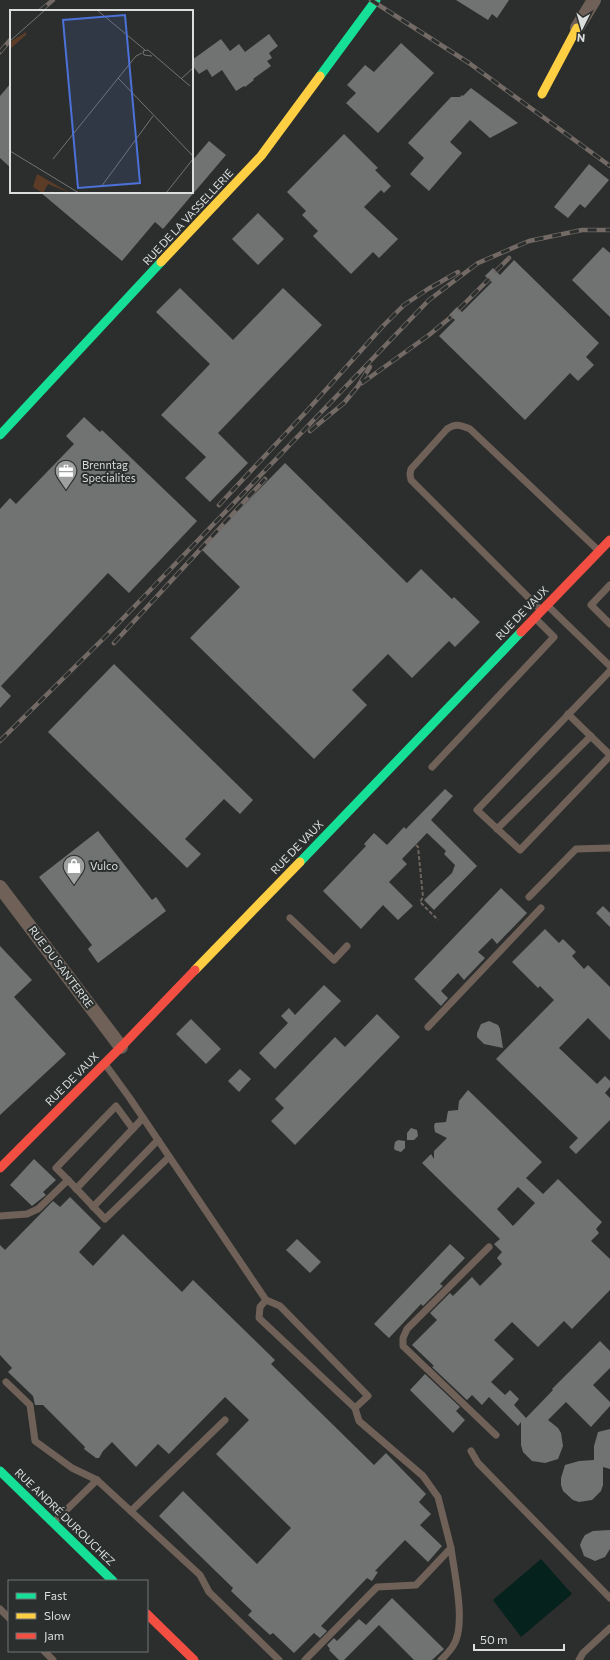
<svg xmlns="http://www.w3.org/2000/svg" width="610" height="1660" font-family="Commissioner,sans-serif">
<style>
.water{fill:#05221c}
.building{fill:#717272;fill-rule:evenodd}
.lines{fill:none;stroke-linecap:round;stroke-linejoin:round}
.path{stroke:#6d655f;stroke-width:2;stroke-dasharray:4 2;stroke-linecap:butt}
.lane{stroke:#6f6158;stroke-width:7}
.street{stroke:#6f6158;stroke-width:14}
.fast{stroke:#16e098;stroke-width:9}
.slow{stroke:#ffcf43;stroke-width:9}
.jam{stroke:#f24e42;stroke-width:9}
.rail-casing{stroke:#736a65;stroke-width:4.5}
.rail{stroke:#2b2f2e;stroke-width:3;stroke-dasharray:9;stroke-linecap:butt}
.labels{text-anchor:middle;stroke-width:4;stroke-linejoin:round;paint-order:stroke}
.street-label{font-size:11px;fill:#dbdedd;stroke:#2b2f2e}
.poi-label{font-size:11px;fill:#dbdedd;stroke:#2b2f2e;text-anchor:start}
.inset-road{fill:none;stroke:#727473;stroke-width:1}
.view{fill:#4c72d9;fill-opacity:0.15;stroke:#4c72d9;stroke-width:2}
.inset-edge{fill:none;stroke:#dbdedd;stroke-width:2}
</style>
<rect width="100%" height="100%" fill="#2c2e2d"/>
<!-- water -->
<path class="water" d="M 541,1559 L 572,1594 L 521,1637 L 493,1600 Z"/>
<!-- building -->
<g class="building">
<path d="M 456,0 L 509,0 L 497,18 L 492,14 L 488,20 Z"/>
<path d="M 269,34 L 278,46 L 269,53 L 272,58 L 267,61 L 271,66 L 253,79 L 254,80 L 245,87 L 244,86 L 236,91 L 222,70 L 212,77 L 207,69 L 199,74 L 192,65 L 192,60 L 221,39 L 230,51 L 239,44 L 245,52 Z"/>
<path d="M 401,43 L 434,73 L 378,133 L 346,103 L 356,93 L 347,85 L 365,65 L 374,72 Z"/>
<path d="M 11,83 L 11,168 L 0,158 L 0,96 Z"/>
<path d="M 471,88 L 518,123 L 490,138 L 470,120 L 450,142 L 462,153 L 429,191 L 410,174 L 424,158 L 408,143 L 451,97 L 460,97 L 462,95 L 463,96 Z"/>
<path d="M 344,134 L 378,168 L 375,170 L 391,186 L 384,193 L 381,190 L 364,207 L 398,239 L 379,258 L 373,252 L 351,274 L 313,236 L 318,231 L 302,215 L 306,211 L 287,192 Z"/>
<path d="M 209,141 L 226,155 L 163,229 L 155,222 L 122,261 L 40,192 L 192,192 L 192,161 Z"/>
<path d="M 589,164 L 609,180 L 585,208 L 580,204 L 568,218 L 554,207 Z"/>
<path d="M 258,213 L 284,239 L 258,265 L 232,239 Z"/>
<path d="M 603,247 L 610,253 L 610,317 L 572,280 Z"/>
<path d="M 514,260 L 599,343 L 586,357 L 594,365 L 578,381 L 570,373 L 525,420 L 439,336 L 455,320 L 449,315 L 457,307 L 462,312 L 492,282 L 485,276 L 493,268 L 500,275 Z"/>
<path d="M 180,288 L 233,340 L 283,288 L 322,325 L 218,433 L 248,463 L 210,502 L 185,478 L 206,457 L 161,415 L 210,364 L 156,312 Z"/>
<path d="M 84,417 L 100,432 L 102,430 L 197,521 L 129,593 L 108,573 L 1,686 L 11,696 L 0,708 L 0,509 L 10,498 L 16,504 L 74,444 L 66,436 Z"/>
<path d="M 285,463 L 407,583 L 421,569 L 452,599 L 454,597 L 480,622 L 455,647 L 449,641 L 412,678 L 388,654 L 352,690 L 367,705 L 314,759 L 190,638 L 240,587 L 201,549 Z"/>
<path d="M 114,664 L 253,800 L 240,814 L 224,799 L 185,839 L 201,854 L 187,868 L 48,732 Z"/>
<path d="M 445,789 L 453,796 L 431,820 L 477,866 L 434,910 L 424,900 L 452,873 L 455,865 L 444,854 L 446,851 L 427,833 L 402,859 L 407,864 L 389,882 L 413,906 L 398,920 L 383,905 L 361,929 L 323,891 L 366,846 L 364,844 L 374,833 L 387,845 L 404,827 L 406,829 Z"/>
<path d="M 98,831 L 152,900 L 156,897 L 166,911 L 98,963 L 88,949 L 92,945 L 39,877 Z"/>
<path d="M 501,888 L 527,913 L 497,944 L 492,938 L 478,952 L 485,958 L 464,980 L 458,973 L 441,991 L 448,998 L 441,1006 L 414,979 Z"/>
<path d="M 603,906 L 610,913 L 610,927 L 596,913 Z"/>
<path d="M 545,929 L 559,943 L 563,939 L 576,952 L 572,956 L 584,969 L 588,965 L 610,987 L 610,1040 L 588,1018 L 559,1048 L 597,1084 L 605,1076 L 610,1081 L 610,1087 L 605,1093 L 610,1098 L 610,1120 L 576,1154 L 569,1147 L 578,1138 L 496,1059 L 554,1000 L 540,986 L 538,988 L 512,962 Z"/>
<path d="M 0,946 L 32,980 L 14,997 L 66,1054 L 0,1115 Z"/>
<path d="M 324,985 L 341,1001 L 275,1069 L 259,1053 L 288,1023 L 281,1016 L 289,1008 L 295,1015 Z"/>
<path d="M 377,1014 L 400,1037 L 295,1145 L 271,1121 L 284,1108 L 275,1099 L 335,1037 L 345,1047 Z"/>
<path d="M 191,1019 L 221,1049 L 206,1064 L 176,1034 Z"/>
<path d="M 489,1021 L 498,1025 L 500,1029 L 503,1048 L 484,1044 L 477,1037 L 477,1033 L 481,1024 Z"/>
<path d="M 240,1069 L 251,1079 L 239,1092 L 228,1081 Z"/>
<path d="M 468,1090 L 542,1162 L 526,1178 L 543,1194 L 558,1179 L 602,1222 L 596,1229 L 599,1233 L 591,1241 L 610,1259 L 610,1290 L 572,1329 L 564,1321 L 538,1347 L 512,1322 L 494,1340 L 514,1359 L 491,1382 L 505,1395 L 510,1390 L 519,1399 L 514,1405 L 526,1418 L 553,1390 L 552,1389 L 600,1341 L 610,1351 L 610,1368 L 593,1385 L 610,1402 L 610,1406 L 591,1427 L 566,1402 L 548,1420 L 558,1428 L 561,1433 L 563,1446 L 558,1459 L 545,1463 L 532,1461 L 523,1452 L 521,1445 L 521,1422 L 518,1426 L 489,1397 L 482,1405 L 472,1395 L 467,1400 L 432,1367 L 434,1366 L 412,1345 L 437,1320 L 430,1313 L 450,1293 L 453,1296 L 472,1277 L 480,1286 L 502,1264 L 497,1258 L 502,1252 L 494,1244 L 500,1239 L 422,1163 L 431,1154 L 434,1159 L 434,1151 L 447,1138 L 435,1132 L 434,1126 L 435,1123 L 446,1122 L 448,1111 L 458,1110 L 459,1101 ZM 518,1187 L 535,1203 L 513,1226 L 497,1209 Z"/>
<path d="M 411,1128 L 417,1130 L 418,1136 L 414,1140 L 407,1140 L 407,1133 Z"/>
<path d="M 398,1140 L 405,1141 L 405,1148 L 401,1152 L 395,1150 L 394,1148 L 395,1142 Z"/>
<path d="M 34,1159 L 56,1180 L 43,1192 L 46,1195 L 32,1206 L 10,1185 Z"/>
<path d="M 70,1197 L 101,1228 L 79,1252 L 93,1266 L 123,1234 L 182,1292 L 193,1280 L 275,1360 L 271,1364 L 374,1465 L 386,1453 L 426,1494 L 419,1502 L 431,1514 L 420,1525 L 442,1546 L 428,1562 L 405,1540 L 375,1571 L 378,1572 L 372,1581 L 367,1578 L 321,1626 L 327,1631 L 320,1638 L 314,1633 L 294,1653 L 273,1633 L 270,1635 L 248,1615 L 252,1611 L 231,1591 L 233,1588 L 159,1516 L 183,1491 L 257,1564 L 291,1528 L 216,1454 L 249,1420 L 225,1397 L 169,1454 L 158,1444 L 136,1467 L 112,1442 L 103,1451 L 99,1458 L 96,1458 L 84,1449 L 85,1447 L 43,1405 L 35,1405 L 33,1396 L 8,1372 L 12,1368 L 0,1355 L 0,1245 L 5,1250 L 53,1201 L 60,1207 Z"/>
<path d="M 297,1239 L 321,1262 L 310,1273 L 286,1250 Z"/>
<path d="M 450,1244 L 465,1258 L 440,1284 L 443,1286 L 423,1306 L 421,1304 L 389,1338 L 374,1324 Z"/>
<path d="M 425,1374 L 460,1407 L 456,1411 L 465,1420 L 453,1433 L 410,1390 Z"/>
<path d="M 610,1429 L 610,1469 L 603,1467 L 603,1485 L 601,1491 L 592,1500 L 579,1502 L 573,1500 L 563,1491 L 561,1485 L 561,1478 L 565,1465 L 579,1461 L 594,1460 L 594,1446 L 598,1432 Z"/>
<path d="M 610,1530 L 610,1549 L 605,1557 L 595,1561 L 584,1556 L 580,1545 L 582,1540 L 585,1535 L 593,1531 Z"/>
<path d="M 392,1598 L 444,1649 L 432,1660 L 414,1660 L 379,1625 L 344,1660 L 339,1660 L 329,1650 L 330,1649 L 327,1645 L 334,1638 L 337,1641 L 359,1619 L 366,1625 Z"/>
</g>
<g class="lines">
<!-- path -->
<path class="path" d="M 416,845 L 418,847 L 423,897 L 420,902 L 438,920"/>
<!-- lane -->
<g class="lane">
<path d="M 610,585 L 591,605 L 610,624"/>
<path d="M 547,605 L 610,666"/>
<path d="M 541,610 L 411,480 L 410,474 L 411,469 L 447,429 C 456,423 460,425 470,429 L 599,551"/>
<path d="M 610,671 L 477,810 L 520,850 L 610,756"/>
<path d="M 568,714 L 610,755"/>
<path d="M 432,767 L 554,637 L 535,618"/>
<path d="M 497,829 L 591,736"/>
<path d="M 529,897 L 576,849 L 610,848"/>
<path d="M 290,918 L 334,960 L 347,946"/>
<path d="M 428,1027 L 541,908"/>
<path d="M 105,1064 L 129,1097 L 266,1300 L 280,1306 L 368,1396 L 355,1408 L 259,1318 L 260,1307 L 266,1300"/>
<path d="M 68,1180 L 56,1168 L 116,1106 L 133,1129"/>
<path d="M 76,1189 L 143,1118"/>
<path d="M 93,1207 L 158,1140"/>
<path d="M 0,1216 L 27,1214 L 38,1209 L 68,1180 L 105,1219 L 169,1157"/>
<path d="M 489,1247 L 407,1329 L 403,1338 L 403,1346 L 496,1435"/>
<path d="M 6,1382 L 30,1405 L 35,1441 L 72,1468 L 97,1480"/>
<path d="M 471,1451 L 478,1463 L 610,1598"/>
<path d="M 131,1511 L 225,1420"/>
<path d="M 53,1523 L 97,1480 L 200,1575 L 209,1592 L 279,1660"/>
<path d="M 0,1609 L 9,1618"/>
<path d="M 44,1651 L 53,1660"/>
<path d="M 305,1660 L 377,1587 L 416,1585 L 451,1548 L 438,1497 L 423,1476 L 359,1421 L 355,1408"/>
<path d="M 441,1660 C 445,1656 450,1651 453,1646 C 467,1626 454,1572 451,1548"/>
<path d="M 579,1660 L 583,1653 L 610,1628"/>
</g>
<!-- street -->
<g class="street">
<path d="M 577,28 L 594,0"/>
<path d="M 0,887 L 121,1047"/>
</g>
<!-- fast -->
<g class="fast">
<path d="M 320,76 L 376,0"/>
<path d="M 0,435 L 161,262"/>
<path d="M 300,862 L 521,632"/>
<path d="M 0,1471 L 113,1581"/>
</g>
<!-- slow -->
<g class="slow">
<path d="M 542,94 L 577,28"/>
<path d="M 161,262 L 261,156 L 320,76"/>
<path d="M 195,970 L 300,862"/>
</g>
<!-- jam -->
<g class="jam">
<path d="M 521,632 L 610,540"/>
<path d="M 0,1168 L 121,1047 L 195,970"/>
<path d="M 147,1614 L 194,1660"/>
</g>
<!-- rail casing -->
<g class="rail-casing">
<g id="rail">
<path d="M 371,0 L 469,63 L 610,166"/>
<path d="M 40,11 L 53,0"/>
<path d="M 0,52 L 11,39"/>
<path d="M 496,271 L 509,258"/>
<path d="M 459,309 L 489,279"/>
<path d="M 362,383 L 429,335 L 451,317"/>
<path d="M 310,431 L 344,403 L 358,386 L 370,367"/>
<path d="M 219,505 L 305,413 L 383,326 L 404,305 L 428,289 L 458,272"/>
<path d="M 114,643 L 265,479"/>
<path d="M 0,741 L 107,635 L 429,300 L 478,263 L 529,241 L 582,230 L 610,230"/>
</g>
</g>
<!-- rail -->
<use href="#rail" class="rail"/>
</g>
<!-- icons -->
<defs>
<g id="office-pin" transform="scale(1.15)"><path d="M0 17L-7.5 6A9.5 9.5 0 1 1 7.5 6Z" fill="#9ea09f" stroke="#2b2f2e"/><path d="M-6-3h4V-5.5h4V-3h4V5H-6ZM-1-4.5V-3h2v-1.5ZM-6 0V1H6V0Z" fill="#fff"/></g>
<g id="shop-pin" transform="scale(1.15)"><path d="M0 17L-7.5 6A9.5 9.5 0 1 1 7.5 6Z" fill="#9ea09f" stroke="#2b2f2e"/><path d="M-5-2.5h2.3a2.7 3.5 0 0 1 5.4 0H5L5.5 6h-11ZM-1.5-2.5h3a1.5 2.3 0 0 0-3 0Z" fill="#fff"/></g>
</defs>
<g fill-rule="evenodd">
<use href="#office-pin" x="66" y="471"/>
<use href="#shop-pin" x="74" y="866"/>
</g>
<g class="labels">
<!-- street labels -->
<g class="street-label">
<text transform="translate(188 217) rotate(-47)" y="4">RUE DE LA VASSELLERIE</text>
<text transform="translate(522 613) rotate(-46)" y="4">RUE DE VAUX</text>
<text transform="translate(297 847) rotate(-46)" y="4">RUE DE VAUX</text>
<text transform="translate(61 967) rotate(53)" y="4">RUE DU SANTERRE</text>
<text transform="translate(72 1079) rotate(-45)" y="4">RUE DE VAUX</text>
<text transform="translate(65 1517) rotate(44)" y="4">RUE ANDRÉ DUROUCHEZ</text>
</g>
<!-- poi labels -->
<g class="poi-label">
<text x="82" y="469">Brenntag<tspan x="82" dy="13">Specialites</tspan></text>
<text x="90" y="870">Vulco</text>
</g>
</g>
<!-- overview -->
<g transform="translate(10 10)">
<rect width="183" height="183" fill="#2c2e2d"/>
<path d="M 16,22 L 16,25 L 0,39 L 0,32 ZM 27,164 L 60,183 L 38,174 L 33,183 L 23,177 Z" fill="#5d3c27"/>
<path class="inset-road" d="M 87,0 L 135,40M 0,31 L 35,0M 142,46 L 134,45 L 133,41 L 138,40 L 180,76M 108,68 L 183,146M 171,69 L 183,58M 0,141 L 69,183M 43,149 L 126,46 L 132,43M 91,177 L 143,106M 156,183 L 183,149"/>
<path class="view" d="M 115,5 L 130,173 L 68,178 L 53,10 Z"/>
<rect width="183" height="183" class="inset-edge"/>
</g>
<!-- legend -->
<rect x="8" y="1580" width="140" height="72" fill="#2b2f2e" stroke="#717574"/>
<rect x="16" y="1593" width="20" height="6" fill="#16e098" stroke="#717574"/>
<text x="44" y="1600" font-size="12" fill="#dbdedd">Fast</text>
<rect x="16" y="1613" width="20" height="6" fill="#ffcf43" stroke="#717574"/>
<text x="44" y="1620" font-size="12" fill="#dbdedd">Slow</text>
<rect x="16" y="1633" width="20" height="6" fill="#f24e42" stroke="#717574"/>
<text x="44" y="1640" font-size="12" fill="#dbdedd">Jam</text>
<!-- north arrow -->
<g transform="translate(582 28) rotate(185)" stroke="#2b2f2e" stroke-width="3" paint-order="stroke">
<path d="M0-3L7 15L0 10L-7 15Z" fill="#dbdedd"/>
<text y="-6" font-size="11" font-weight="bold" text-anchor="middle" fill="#dbdedd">N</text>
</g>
<!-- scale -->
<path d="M474 1644v6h90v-6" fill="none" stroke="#dbdedd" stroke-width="2"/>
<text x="480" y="1644" font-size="12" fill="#dbdedd" stroke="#2b2f2e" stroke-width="3" paint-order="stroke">50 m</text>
</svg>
